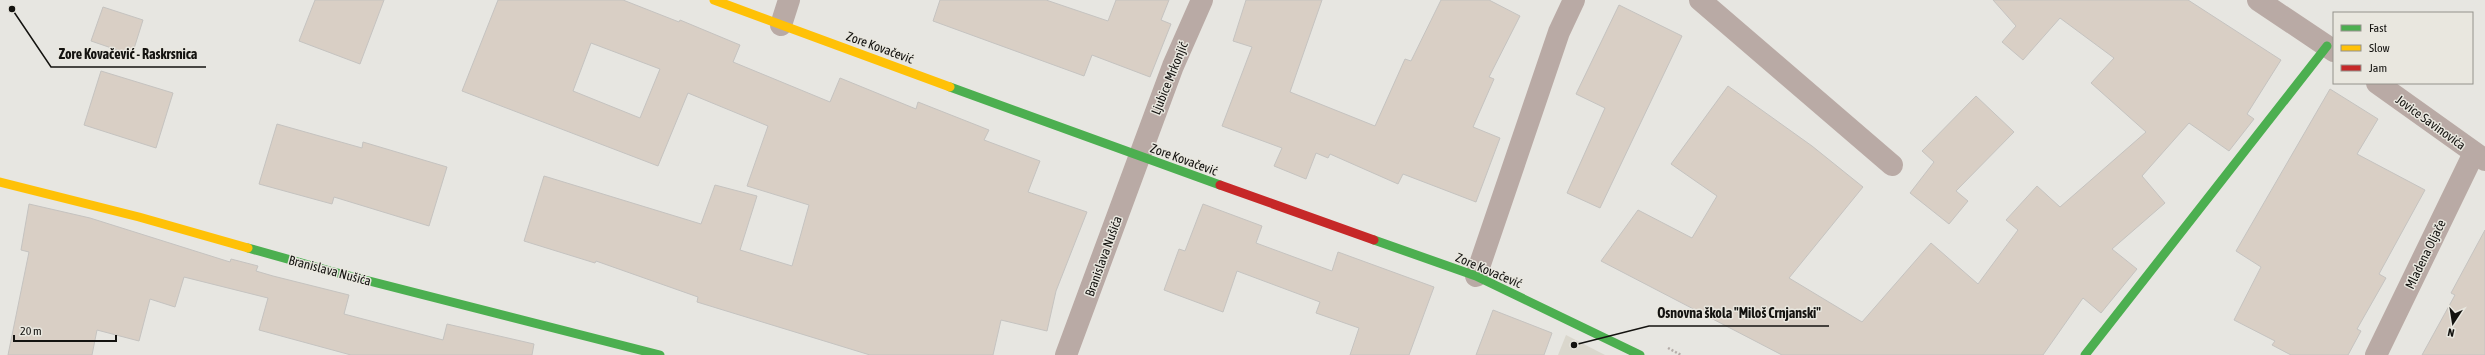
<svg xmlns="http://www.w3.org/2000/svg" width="2485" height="355" font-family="'Asap Condensed',sans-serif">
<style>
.built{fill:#dad7cd}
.building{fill:#d9cfc5;stroke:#c5c3c0;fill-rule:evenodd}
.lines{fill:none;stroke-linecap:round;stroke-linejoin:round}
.path{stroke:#b4aca8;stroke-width:2.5;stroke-dasharray:2 2;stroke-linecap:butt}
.street{stroke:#b9aaa5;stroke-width:22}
.fast{stroke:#4caf50;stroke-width:9}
.slow{stroke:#ffc107;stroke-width:9}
.jam{stroke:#c62828;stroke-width:9}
.labels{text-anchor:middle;stroke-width:3;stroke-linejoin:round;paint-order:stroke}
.street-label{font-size:13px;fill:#141310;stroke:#e9e7df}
.leader{fill:none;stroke:#141310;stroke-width:1.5}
.callout-dot{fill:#141310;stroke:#e9e7df;stroke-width:1.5}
.callout-label{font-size:14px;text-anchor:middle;font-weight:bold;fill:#141310;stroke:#e9e7df;stroke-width:3;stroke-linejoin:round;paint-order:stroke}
</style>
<rect width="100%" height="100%" fill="#e7e6e1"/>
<!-- built -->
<path class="built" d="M 1566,335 L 1605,355 L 1558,355 Z"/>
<!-- building -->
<g class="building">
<path d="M 315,0 L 384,0 L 360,64 L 299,41 Z"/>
<path d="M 498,0 L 623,0 L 679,22 L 680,20 L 740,45 L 733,62 L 830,102 L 840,78 L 916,109 L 918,102 L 989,130 L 984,140 L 1040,161 L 1028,192 L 1087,212 L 1056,291 L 1047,331 L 1001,320 L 993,355 L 870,355 L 697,302 L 698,297 L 596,261 L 595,263 L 524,241 L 544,176 L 701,224 L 715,185 L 757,196 L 740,250 L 792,266 L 809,205 L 747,186 L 768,126 L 688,93 L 658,166 L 462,91 ZM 591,43 L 660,69 L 640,118 L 573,91 Z"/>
<path d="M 940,0 L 1046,0 L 1108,21 L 1116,0 L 1169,0 L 1161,20 L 1171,24 L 1150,77 L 1092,55 L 1084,76 L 933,21 Z"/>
<path d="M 1246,0 L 1322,0 L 1290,92 L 1375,126 L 1405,59 L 1411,61 L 1441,0 L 1489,0 L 1520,16 L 1489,77 L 1494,79 L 1473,127 L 1500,138 L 1476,202 L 1403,174 L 1398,184 L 1330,154 L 1328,158 L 1316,153 L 1306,179 L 1274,166 L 1282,148 L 1222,126 L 1252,47 L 1233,41 Z"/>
<path d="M 1993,0 L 2188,0 L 2281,60 L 2247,114 L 2254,119 L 2229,151 L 2189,123 L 2142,176 L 2165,203 L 2112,249 L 2137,269 L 2101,313 L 2083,298 L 2043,355 L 1782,355 L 1601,261 L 1638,210 L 1692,238 L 1717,196 L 1671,164 L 1728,86 L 1812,146 L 1863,187 L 1789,278 L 1862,322 L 1931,243 L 1978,284 L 2018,230 L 2006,220 L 2037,186 L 2060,207 L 2146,132 L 2091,83 L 2114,58 L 2060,18 L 2023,60 L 2002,42 L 2016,26 Z"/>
<path d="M 1619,5 L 1682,36 L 1600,208 L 1567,193 L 1605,108 L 1576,94 Z"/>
<path d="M 103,7 L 143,20 L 132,55 L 91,41 Z"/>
<path d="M 101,71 L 173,93 L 156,148 L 84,125 Z"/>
<path d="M 2330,89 L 2378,119 L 2357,154 L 2425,190 L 2379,274 L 2386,278 L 2357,329 L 2361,331 L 2348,355 L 2291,355 L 2272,345 L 2275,341 L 2234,320 L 2261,267 L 2236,251 Z"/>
<path d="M 1976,96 L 2014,132 L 1956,191 L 1968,201 L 1949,224 L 1910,193 L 1934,162 L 1922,151 Z"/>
<path d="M 277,124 L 362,148 L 363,142 L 447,167 L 429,226 L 334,197 L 332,204 L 259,184 Z"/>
<path d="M 29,204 L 90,218 L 230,262 L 231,259 L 258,266 L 256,271 L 273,276 L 349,295 L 344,314 L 443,340 L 447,324 L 534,344 L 532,355 L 351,355 L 259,330 L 268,298 L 184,277 L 175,307 L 150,299 L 139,341 L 97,330 L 92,355 L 8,355 L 29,252 L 21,250 Z"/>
<path d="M 1203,204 L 1262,226 L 1256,243 L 1332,271 L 1338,252 L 1434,287 L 1409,355 L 1350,355 L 1359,328 L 1316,313 L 1320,302 L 1237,271 L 1223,312 L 1164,290 L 1179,249 L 1185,251 Z"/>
<path d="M 2485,230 L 2485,355 L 2422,355 L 2455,295 L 2451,293 Z"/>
<path d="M 1493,310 L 1552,333 L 1544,355 L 1476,355 Z"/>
</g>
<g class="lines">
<!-- path -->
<path class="path" d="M 1668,348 L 1681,355"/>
<!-- street -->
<g class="street">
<path d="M 1700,0 L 1892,165"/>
<path d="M 2258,0 L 2334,51"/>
<path d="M 781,25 L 789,0"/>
<path d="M 2377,83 L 2485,160"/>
<path d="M 1476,276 L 1559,32 L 1574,0"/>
<path d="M 1066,355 L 1173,66 L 1202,0"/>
<path d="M 2376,355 L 2474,153"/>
</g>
<!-- fast -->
<g class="fast">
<path d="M 950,87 L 1220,185"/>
<path d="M 1374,240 L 1476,276 L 1640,355"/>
<path d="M 248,248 L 330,271 L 660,355"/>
<path d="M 2085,355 L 2327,46"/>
</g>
<!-- slow -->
<g class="slow">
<path d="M 714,0 L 950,87"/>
<path d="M 0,182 L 139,217 L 248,248"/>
</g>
<!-- jam -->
<path class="jam" d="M 1220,185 L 1374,240"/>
</g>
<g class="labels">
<!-- street labels -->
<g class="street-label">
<text transform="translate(880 47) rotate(20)" y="5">Zore Kovačević</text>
<text transform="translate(1169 78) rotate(-68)" y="5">Ljubice Mrkonjić</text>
<text transform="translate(2431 122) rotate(36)" y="5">Jovice Savinovića</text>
<text transform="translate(1184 159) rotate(20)" y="5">Zore Kovačević</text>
<text transform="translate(2425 254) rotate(-64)" y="5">Mladena Oljače</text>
<text transform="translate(1103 256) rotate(-70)" y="5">Branislava Nušića</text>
<text transform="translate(330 270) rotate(15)" y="5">Branislava Nušića</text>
<text transform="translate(1489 270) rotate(23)" y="5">Zore Kovačević</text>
</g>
</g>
<!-- callouts -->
<path class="leader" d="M12 9L51 67H206M1574 345L1649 326H1829"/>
<g class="callout-dot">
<circle cx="12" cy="9" r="4"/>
<circle cx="1574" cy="345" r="4"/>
</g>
<g class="callout-label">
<text x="128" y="59">Zore Kovačević - Raskrsnica</text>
<text x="1739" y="318">Osnovna škola "Miloš Crnjanski"</text>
</g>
<!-- legend -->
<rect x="2333" y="12" width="140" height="72" fill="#e9e7df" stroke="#94928c"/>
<rect x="2341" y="25" width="20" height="6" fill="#4caf50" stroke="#94928c"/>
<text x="2369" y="32" font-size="12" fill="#141310">Fast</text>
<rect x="2341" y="45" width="20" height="6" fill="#ffc107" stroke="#94928c"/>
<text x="2369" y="52" font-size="12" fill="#141310">Slow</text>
<rect x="2341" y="65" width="20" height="6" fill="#c62828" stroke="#94928c"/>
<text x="2369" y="72" font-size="12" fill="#141310">Jam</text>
<!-- north arrow -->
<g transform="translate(2453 323) rotate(192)" stroke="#e9e7df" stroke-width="3" paint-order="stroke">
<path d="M0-3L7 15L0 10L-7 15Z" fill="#141310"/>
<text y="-6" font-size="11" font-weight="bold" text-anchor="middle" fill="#141310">N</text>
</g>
<!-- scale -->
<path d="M14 335v6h102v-6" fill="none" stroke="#141310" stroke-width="2"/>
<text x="20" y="335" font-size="12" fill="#141310" stroke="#e9e7df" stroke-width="3" paint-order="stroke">20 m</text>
</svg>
